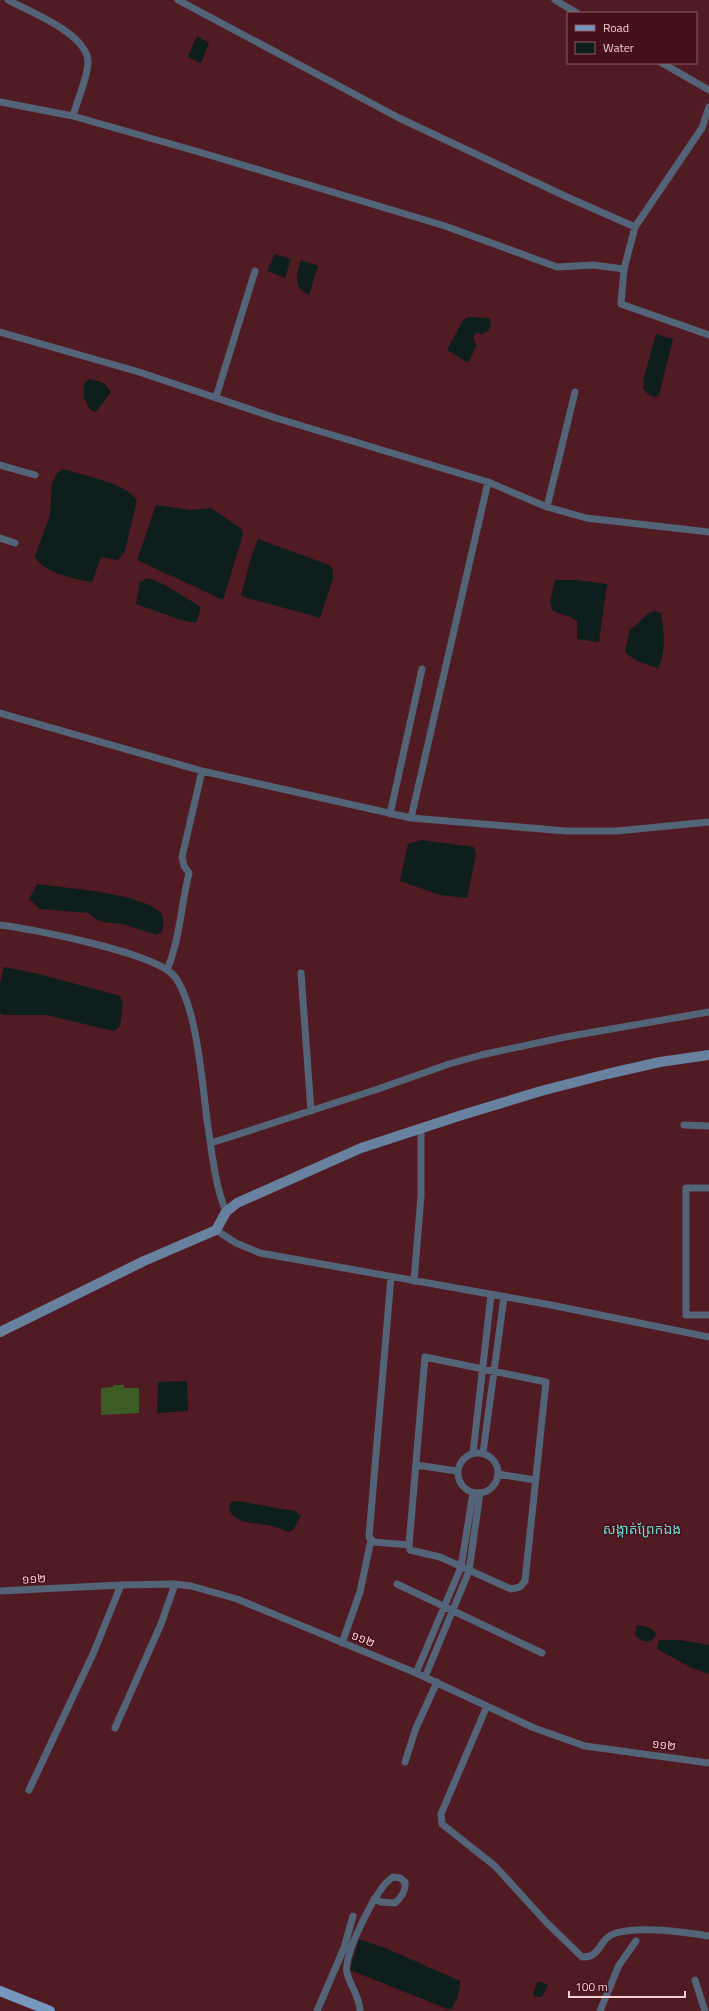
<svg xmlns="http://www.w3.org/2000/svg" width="709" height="2011" font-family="'Titillium Web','Noto Sans Khmer',sans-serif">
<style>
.green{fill:#3d5b24}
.water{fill:#0d1e1d}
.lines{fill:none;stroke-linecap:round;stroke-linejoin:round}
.street{stroke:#546478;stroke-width:7}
.secondary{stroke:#67819f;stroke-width:10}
.primary{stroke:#7697be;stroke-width:10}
.labels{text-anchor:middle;stroke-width:3;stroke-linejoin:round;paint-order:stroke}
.street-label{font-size:12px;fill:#f5d1d4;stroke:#46101b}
.quarter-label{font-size:14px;fill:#6bd7d4;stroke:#46101b}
</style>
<rect width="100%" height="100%" fill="#511b24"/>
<!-- green -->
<path class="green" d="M114 1385H124V1388H139V1413L101 1415V1388L113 1387Z"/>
<!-- water -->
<path class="water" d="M197 36 209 43 201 63 188 57Z
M275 254 291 259 285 278 267 271Z
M301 260 318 266 309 295C292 288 297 274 301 260Z
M468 317 490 318 491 324 488 331 482 334 476 333 474 335V341L477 345 468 363 447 350 463 320Z
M656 334 673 339 659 395 655 397 648 394 643 389 644 377Z
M89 379C99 381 106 382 111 392L96 412 90 410 84 398V384Z
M63 469C85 476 123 482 137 500L125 551 118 560 101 557 92 582C77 580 40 572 35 556L50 515 52 483 57 473Z
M156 505 191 510 211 508 242 529 243 535 223 600 137 560Z
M258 539 329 565 333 570V579L320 618 241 596 251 557Z
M148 578 165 585 201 607 196 623 181 620 136 604 140 582Z
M555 580H576L607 584 599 642 577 639V621C571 615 560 615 552 610L550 601Z
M655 611 661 613C664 631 666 649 659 667L657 668 635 660 625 652 630 629C637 628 641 615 655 611Z
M421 840 474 847 476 855 467 898 440 895 400 881 408 844Z
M37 884C65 888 140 893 160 912 165 917 163 925 162 932L156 935C146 932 136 928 126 925 110 921 101 926 89 913L40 909 29 899Z
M4 967 39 974 120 996 123 1004 120 1026 114 1031 46 1015H2L0 1013V983Z
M187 1381 188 1411 157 1413 158 1382Z
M237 1501 295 1511 301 1516 293 1530 288 1532C281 1529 274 1526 267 1525 252 1522 238 1525 229 1510L231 1502Z
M637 1625C644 1626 652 1627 656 1634 651 1645 641 1643 635 1634Z
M659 1640H680L709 1645V1674L690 1667 657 1649Z
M359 1939 385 1948 460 1981C460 1991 457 2002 450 2010L350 1970Z
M538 1981 548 1985 542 1997 534 1996 533 1993Z"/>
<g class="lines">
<!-- street -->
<path class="street" d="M8 0C30 12 89 34 88 63 87 79 77 101 73 116
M178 0 399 118 567 197 635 227
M555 0 577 13
M662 63 709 90
M0 102 73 116 206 154 445 226 557 267 593 265 624 269
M709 107 702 128 635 227 624 269 621 304 709 335
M0 332 139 372 276 418 488 482 547 507 586 518 709 532
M216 397 255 271
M0 465 35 475
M547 507 575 392
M0 538 15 543
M0 713 202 771 411 818 566 831H617L709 822
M390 814 422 669
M411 818 488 482
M0 925C32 929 158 953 175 977 197 1007 202 1082 207 1120 212 1151 214 1182 226 1212
M167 970C180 939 181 905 189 873L184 866 182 857 202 771
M301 973 311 1111
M684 1125 709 1126
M211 1143 378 1089 449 1064 481 1055 565 1037 709 1012
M709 1188H686V1315H709
M216 1230 236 1243 260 1253 551 1305 709 1337
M391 1277 369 1537 374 1542 409 1545
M414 1281 421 1196V1129
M425 1357 546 1382 525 1581 520 1587 511 1589 440 1557 414 1551 410 1550 409 1545Z
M458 1473a20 20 0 1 1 40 0a20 20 0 1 1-40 0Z
M473 1453 491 1295
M483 1453 504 1297
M416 1465 457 1471
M498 1474 535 1480
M397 1584 542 1653
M0 1591 121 1585 175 1584 191 1586 237 1599 416 1673 534 1728 585 1746 709 1763
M342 1643 360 1592 371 1540
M416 1673 461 1567 473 1493
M425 1677 469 1571 480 1493
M487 1706 441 1814 442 1824 495 1866 546 1922 582 1957C602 1958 598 1938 616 1933 642 1926 682 1932 709 1936
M115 1728 161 1624 175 1584
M405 1762 416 1728 437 1682
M29 1790 93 1654 121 1585
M695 1980 705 2011
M317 2011 344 1948 353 1916
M360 2011C360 1997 350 1986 347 1973 343 1955 371 1903 382 1888 385 1883 389 1880 393 1877L400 1878 405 1882C406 1890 401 1898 395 1903L381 1902 374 1899
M600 2011 619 1965 636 1941"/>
<!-- secondary -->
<path class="secondary" d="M0 1332 144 1261 216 1230 226 1212 237 1203 361 1148 462 1115 541 1091 607 1074 660 1062 709 1055"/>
<!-- primary -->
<path class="primary" d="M0 1991 50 2011"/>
</g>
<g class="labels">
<!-- street labels -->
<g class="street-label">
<text transform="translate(34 1579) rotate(-3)" y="4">១១២</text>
<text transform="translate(363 1639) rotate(22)" y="4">១១២</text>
<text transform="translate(664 1745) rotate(7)" y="4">១១២</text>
</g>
<!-- quarter labels -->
<g class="quarter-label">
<text x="642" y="1534">សង្កាត់ព្រែកឯង</text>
</g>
</g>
<!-- legend -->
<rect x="567" y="12" width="130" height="52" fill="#46101b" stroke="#8c5d65"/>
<rect x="575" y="25" width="20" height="6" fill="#7697be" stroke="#8c5d65"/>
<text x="603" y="32" font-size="12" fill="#f5d1d4">Road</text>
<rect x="575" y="42" width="20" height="12" fill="#0d1e1d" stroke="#8c5d65"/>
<text x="603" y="52" font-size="12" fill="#f5d1d4">Water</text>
<!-- scale -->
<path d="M569 1991v6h116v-6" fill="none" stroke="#f5d1d4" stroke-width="2"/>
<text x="575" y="1991" font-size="12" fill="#f5d1d4" stroke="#46101b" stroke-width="3" paint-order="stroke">100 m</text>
</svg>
